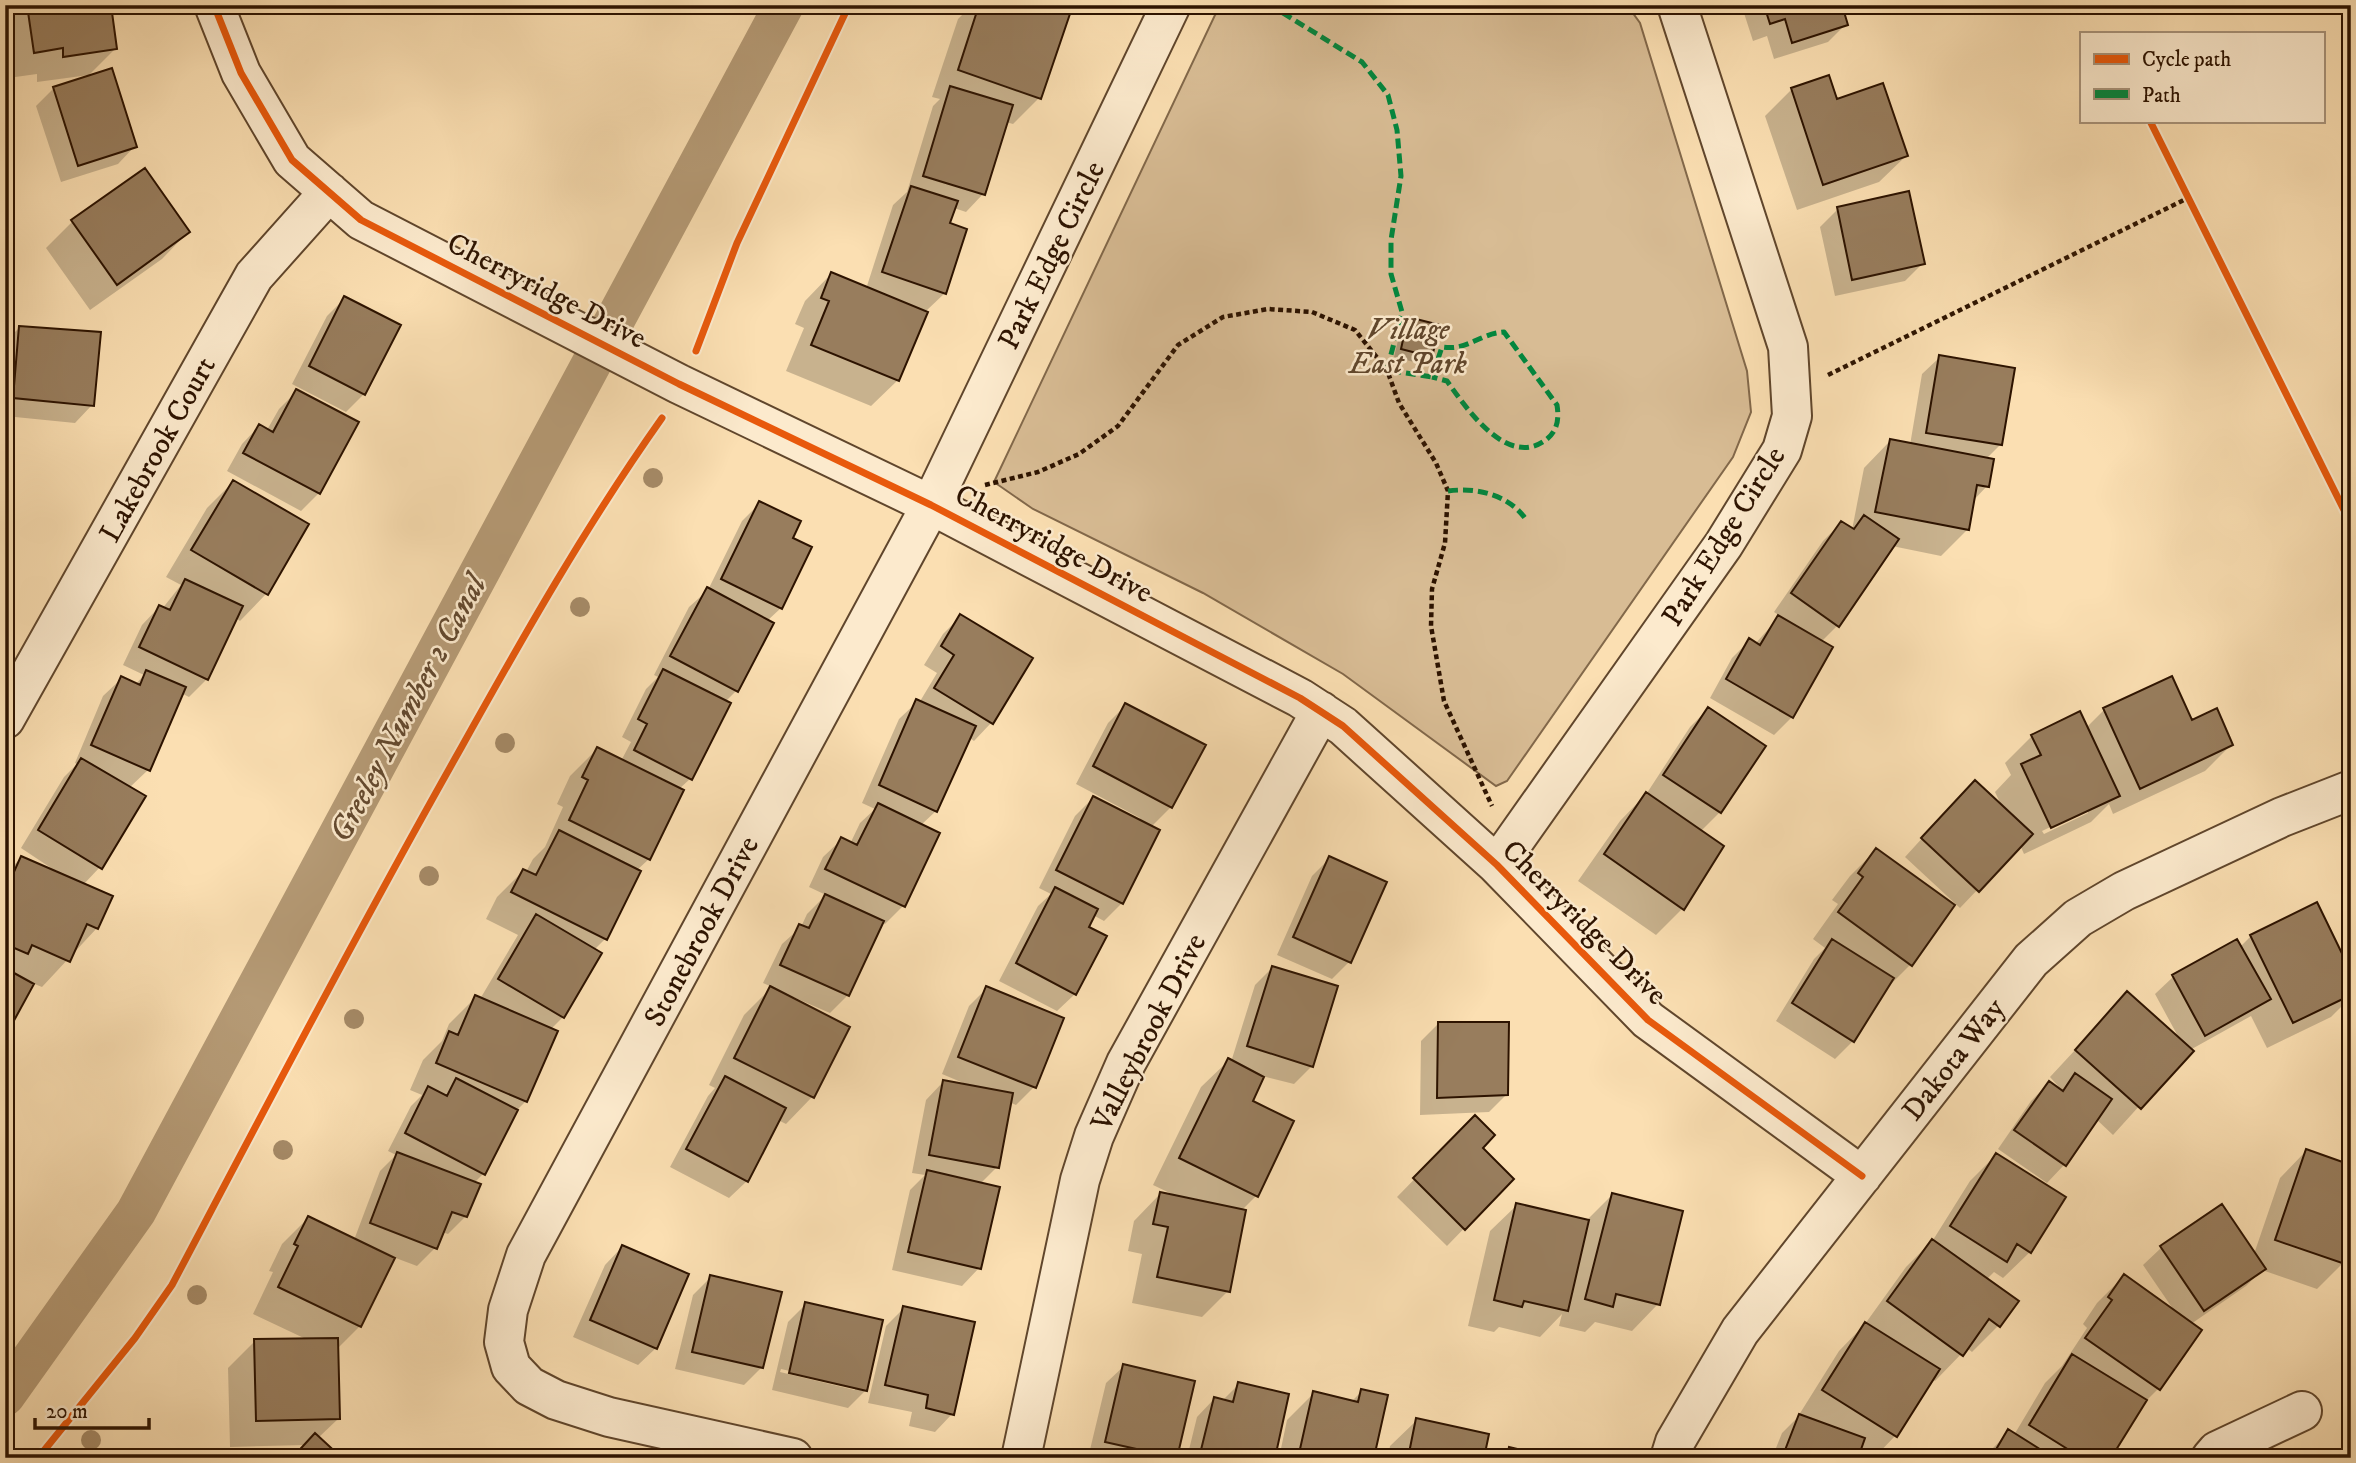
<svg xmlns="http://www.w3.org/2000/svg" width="2356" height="1463" font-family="'IM FELL DW Pica',serif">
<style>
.green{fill:#d8bc94;stroke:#82684a;stroke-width:2}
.shadow{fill:#0003;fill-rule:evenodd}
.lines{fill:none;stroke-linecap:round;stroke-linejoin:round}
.canal{stroke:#b59a75;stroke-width:40}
.building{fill:#987d5d;stroke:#2d1300;stroke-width:2}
.minor-casing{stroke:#60462c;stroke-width:42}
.path{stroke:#2d1300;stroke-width:4.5;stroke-dasharray:5 3.5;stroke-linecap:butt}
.minor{stroke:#fceacd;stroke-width:38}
.quiet{stroke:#00873e;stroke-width:5;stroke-dasharray:10 5;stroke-linecap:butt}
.cycleway-casing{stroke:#fceacd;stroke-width:11}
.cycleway{stroke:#e8590c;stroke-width:7}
.tree{fill:#a68b68}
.labels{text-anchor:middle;stroke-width:5;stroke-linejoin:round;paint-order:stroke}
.street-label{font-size:30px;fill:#2d1300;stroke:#fceacd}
.park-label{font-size:30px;font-style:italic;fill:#60462c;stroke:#fceacd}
.water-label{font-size:32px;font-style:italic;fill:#63492f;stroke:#fceacd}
</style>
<rect width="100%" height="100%" fill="#fbdfb2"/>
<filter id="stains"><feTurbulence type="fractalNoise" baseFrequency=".00286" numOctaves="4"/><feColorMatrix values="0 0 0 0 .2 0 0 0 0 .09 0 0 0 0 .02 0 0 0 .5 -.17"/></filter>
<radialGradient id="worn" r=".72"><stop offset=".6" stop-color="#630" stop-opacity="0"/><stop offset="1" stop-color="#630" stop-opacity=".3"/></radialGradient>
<!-- green -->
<path class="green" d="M1224 5H1627L1640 23 1747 371 1751 412 1733 457 1507 781 1496 786 1343 674 1203 593 1033 509 994 482 1215 15Z"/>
<!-- shadow -->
<path class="shadow" d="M5 5H110L116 48 89 75 37 82V74L8 78Z
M972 5H1071L1039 98 1013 124 1006 122 983 194 966 212 954 208 948 224 945 293 926 311 898 380 871 406 786 371 804 328 795 324 805 301 831 274 866 289 893 205 907 192 933 106 940 99 932 97 958 19Z
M1748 5H1840L1846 24 1828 42 1774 59 1767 36 1753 41 1743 10Z
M54 88 135 146 118 164 61 182 36 106Z
M1792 89 1906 156 1879 182 1797 210 1765 116Z
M1838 209 1923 263 1905 281 1835 296 1820 227Z
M73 221 188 232 162 259 90 310 46 248Z
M345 298 364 394 346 412 292 384 327 316Z
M1409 319 1431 356 1422 364 1394 357 1401 328Z
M20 327 92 405 75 423 5 416V342Z
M1940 357 2001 444 1986 459 1987 486 1973 501 1968 529 1941 556 1892 546 1837 626 1821 642 1792 717 1774 735 1710 698 1732 658 1749 641 1755 644 1780 616 1774 612 1823 541 1841 523 1852 530 1864 468 1890 441 1910 445 1922 374Z
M297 391 319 493 301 511 227 471 242 444 259 426 267 430 279 409Z
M233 482 266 594 240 621 236 618 207 679 189 697 181 693 148 770 129 788 100 867 83 885 97 928 42 987 32 983 5 1033V874L21 858 66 878 21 848 64 777 77 764 75 763 103 696 121 679 135 685 144 675 123 665 142 625 159 607 162 609 181 585 166 577 207 508Z
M760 503 791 539 781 608 767 621 736 691 725 702 690 779 679 789 649 859 636 871 605 939 594 950 563 1017 550 1030 526 1101 515 1112 483 1174 474 1183 466 1216 448 1234 442 1232 435 1248 417 1266 393 1257 360 1326 337 1349 338 1419 318 1438 305 1445 230 1447 228 1368 255 1341 308 1340 253 1314 273 1272 269 1271 282 1244 308 1218 354 1240 380 1171 396 1155 388 1151 411 1106 422 1095 410 1090 423 1060 442 1041 449 1024 476 997 480 999 518 935 486 919 497 897 523 871 526 872 533 859 545 847 563 807 557 804 570 776 597 749 621 761 631 742 622 737 646 689 658 677 654 675 689 607 708 590 742 521Z
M961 616 1030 659 991 723 974 741 968 737 936 811 920 826 937 834 903 906 885 924 881 922 848 995 830 1013 793 997 792 999 847 1027 812 1097 786 1124 778 1120 747 1181 729 1198 670 1167 708 1096 715 1088 709 1085 744 1015 772 987 763 983 782 944 801 927 807 914 826 895 809 887 823 857 841 840 850 844 860 823 875 809 862 803 899 719 917 702 919 703 937 673 924 665 943 634Z
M1126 705 1171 807 1151 827 1122 903 1104 921 1093 915 1086 927 1075 994 1057 1011 999 981 1038 906 1051 894 1039 888 1075 816 1093 798 1138 821 1140 818 1076 784 1108 723Z
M1708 709 1763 746 1720 812 1700 832 1683 908 1656 935 1578 881 1620 821 1647 793 1690 727Z
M2104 710 2191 722 2231 745 2205 771 2113 814 2109 804 2091 822 2024 854 2020 845 1960 908 1905 857 1957 800 2003 809 1995 792 2011 775 2005 763 2032 736 2079 714 2086 728ZM2088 809V813L2044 834 2042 831Z
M1876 850 1910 965 1884 991 1853 1041 1835 1059 1776 1021 1814 959 1825 948 1813 939 1838 904 1832 900 1850 876Z
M1330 858 1349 962 1332 979 1277 955 1312 876Z
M2251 936 2351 976V997L2331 1017 2267 1048 2251 1016 2190 1050 2113 1135 2096 1119 2064 1165 2047 1183 1998 1149 2031 1101 2049 1083 2066 1095 2050 1077 2128 993 2180 1040 2155 994 2173 977 2236 941 2240 947Z
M1272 968 1312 1066 1294 1084 1254 1074 1251 1102 1256 1196 1242 1210 1228 1291 1202 1317 1132 1303 1142 1254 1128 1251 1134 1221 1160 1194 1176 1196 1153 1185 1201 1087 1228 1061 1231 1062 1255 985Z
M987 988 1034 1087 1016 1105 1009 1102 997 1167 980 1184 979 1268 962 1286 892 1270 910 1190 925 1175 912 1173 926 1100 943 1082 968 1085 942 1074 969 1006Z
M1439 1023 1507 1094 1489 1112 1420 1115 1421 1041Z
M1475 1117 1480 1148 1512 1179 1447 1246 1397 1197Z
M2306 1151 2347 1166 2351 1162V1242L2343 1263 2317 1289 2262 1270 2246 1286 2191 1324 2158 1389 2140 1407 2109 1458H1983L2009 1432 2014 1435 2045 1383 2062 1366 2087 1328 2083 1324 2097 1303 2124 1276 2175 1312 2143 1265 2161 1248 2222 1206 2254 1254 2280 1178Z
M1996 1155 2030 1252 2003 1278 1994 1272 1986 1280 1998 1326 1972 1352 1967 1348 1935 1381 1932 1379 1895 1436 1874 1458 1857 1455 1856 1458H1772L1782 1433 1797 1418 1839 1351 1865 1324 1906 1267 1933 1240 1970 1181Z
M1612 1195 1658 1304 1632 1331 1595 1322 1585 1332 1559 1326 1562 1314 1540 1337 1499 1327 1494 1332 1468 1326 1490 1231 1517 1205 1586 1221Z
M622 1247 656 1348 638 1365 573 1337 605 1265Z
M711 1277 762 1367 744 1385 675 1369 693 1295Z
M806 1304 866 1390 848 1408 772 1390 788 1322ZM781 1369 855 1386V1390L780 1372Z
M904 1308 952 1414 935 1432 909 1426 912 1412 868 1403 886 1326Z
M1124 1366 1193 1382 1175 1458H1088L1106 1383Z
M1239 1384 1273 1458H1187L1197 1417 1214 1399 1222 1401Z
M1362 1391 1373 1454 1388 1458 1390 1446 1417 1420 1482 1458H1279L1287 1420 1314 1393 1351 1402Z
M1510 1449 1549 1458H1501Z"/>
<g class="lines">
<!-- canal -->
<path class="canal" d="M5 1396 136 1212 784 5"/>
</g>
<!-- building -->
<path class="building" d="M27 5H111L117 49 63 57V48L34 53Z
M979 5H1073L1041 99 958 70Z
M1764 5H1842L1848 25 1792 43 1785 19 1770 24Z
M112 68 137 147 78 166 53 87Z
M1829 75 1837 99 1883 83 1908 156 1823 185 1791 88Z
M950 86 1013 105 985 195 923 176Z
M145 168 190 232 117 285 71 220Z
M911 186 958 201 950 223 967 229 946 294 882 272Z
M1909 191 1925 264 1852 280 1837 207Z
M831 272 928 312 899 381 811 345 829 301 821 298Z
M344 296 401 325 365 395 309 366Z
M1408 317 1440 325 1432 357 1401 349Z
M19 326 101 332 94 406 13 398Z
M1939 355 2015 368 2002 445 1926 433Z
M296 389 359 422 320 494 243 453 259 424 273 432Z
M1890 439 1994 459 1989 487 1977 485 1969 530 1875 512Z
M233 480 309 524 268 595 191 550Z
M759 501 801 521 793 538 812 547 782 609 721 579Z
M1864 515 1899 539 1839 627 1791 593 1841 521 1854 529Z
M185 579 243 606 208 680 139 647 159 605 170 610Z
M707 587 774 623 738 692 670 656Z
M960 614 1033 658 993 724 934 688 954 655 941 646Z
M1778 615 1833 647 1793 718 1726 679 1749 638 1760 645Z
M663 669 731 703 692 780 634 750 647 724 638 719Z
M146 670 186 687 150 771 91 745 121 676 140 685Z
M2172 676 2192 720 2217 708 2233 745 2140 789 2103 708Z
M916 699 976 726 937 812 879 785Z
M1125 703 1206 745 1172 808 1093 766Z
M1708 707 1766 746 1721 813 1663 775Z
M2080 711 2120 796 2051 828 2021 764 2041 755 2031 735Z
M597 747 684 790 650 860 569 820 588 780 582 777Z
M81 758 146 796 102 869 38 830Z
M1975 780 2033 834 1979 892 1921 838Z
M1646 792 1724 846 1684 910 1604 854Z
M1093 796 1160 830 1123 904 1056 870Z
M878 803 940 833 905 907 825 869 841 837 857 845Z
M559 830 641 871 607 940 511 892 523 869 536 875Z
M1876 848 1955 905 1912 966 1838 912 1863 877 1858 873Z
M21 856 113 896 98 929 87 924 70 962 32 945 28 954 5 944V892Z
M1329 856 1387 882 1351 963 1293 937Z
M1055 887 1098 909 1089 927 1107 936 1076 995 1016 963Z
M825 894 884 921 849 996 780 965 799 924 809 928Z
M2317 902 2351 972V995L2293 1023 2250 935Z
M536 914 602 953 564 1018 498 979Z
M1832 939 1894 978 1854 1042 1792 1003Z
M2237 939 2271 999 2205 1036 2172 975Z
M1272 966 1338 986 1313 1067 1247 1046Z
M5 968 34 984 5 1037Z
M770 986 850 1027 814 1098 734 1058Z
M986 986 1064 1018 1036 1088 958 1057Z
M2127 991 2194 1051 2141 1109 2075 1050Z
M475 995 558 1031 527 1102 436 1063 449 1031 458 1035Z
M1438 1022H1509L1508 1095 1437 1098Z
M1228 1058 1264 1077 1253 1101 1294 1121 1258 1197 1179 1158Z
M2075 1073 2112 1099 2066 1166 2014 1130 2049 1081 2063 1091Z
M725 1076 786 1108 748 1182 686 1149Z
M456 1078 518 1110 485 1175 405 1133 428 1086 447 1096Z
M943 1080 1013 1093 999 1168 929 1155Z
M1475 1115 1495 1135 1483 1148 1514 1179 1465 1230 1413 1178Z
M2306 1149 2351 1165V1247L2345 1264 2275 1240Z
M397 1152 481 1184 467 1217 452 1212 437 1249 370 1223Z
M1996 1153 2066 1197 2031 1253 2017 1244 2007 1262 1950 1226Z
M927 1170 1000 1187 981 1269 908 1252Z
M1160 1192 1246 1210 1230 1292 1157 1277 1168 1227 1153 1224Z
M1612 1193 1683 1211 1660 1305 1616 1294 1613 1307 1585 1299Z
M1516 1203 1589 1220 1568 1311 1524 1301 1522 1307 1494 1300Z
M2222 1204 2266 1269 2204 1311 2160 1246Z
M308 1216 395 1258 361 1327 278 1287 298 1246 294 1244Z
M1932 1239 2019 1301 2000 1327 1989 1319 1963 1356 1887 1301Z
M622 1245 689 1274 657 1349 590 1320Z
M2124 1274 2202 1330 2160 1390 2085 1338 2112 1300 2108 1297Z
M710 1275 782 1292 763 1368 692 1352Z
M805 1302 883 1320 867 1391 789 1373Z
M903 1306 975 1322 954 1415 926 1408 928 1395 885 1385Z
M1865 1322 1940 1369 1897 1437 1822 1390Z
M338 1338 340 1419 256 1421 254 1339Z
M2072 1354 2147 1400 2111 1458H2082L2029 1425Z
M1123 1364 1195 1381 1177 1458 1105 1442Z
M1238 1382 1289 1394 1275 1458H1199L1214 1397 1233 1402Z
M1361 1389 1388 1395 1375 1453 1392 1458H1298L1313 1391 1358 1402Z
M1799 1414 1865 1438 1858 1458H1782Z
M1416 1418 1489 1434 1484 1458H1408Z
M2008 1429 2054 1458H1991Z
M315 1433 342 1458H292Z
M1509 1447 1556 1458H1507Z"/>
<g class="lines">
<!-- minor casing -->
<g class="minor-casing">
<path id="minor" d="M214 5 241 73 292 160 361 220 679 384 931 505 1300 698 1343 726 1497 865 1648 1020 1862 1176
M5 719 254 276 329 192
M1497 865 1724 544 1782 450 1792 416 1788 347 1677 5
M793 1458 609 1417 556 1400 529 1386 511 1367 504 1342 508 1310 526 1255 931 505 1171 5
M1021 1458 1080 1180 1094 1136 1126 1063 1321 711
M1670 1458 1675 1442 1740 1331 2031 960 2078 918 2124 891 2282 817 2351 790
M2211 1458 2217 1451 2302 1411"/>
</g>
<!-- path -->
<path class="path" d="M1828 375 2188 198
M985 485 1038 472 1079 454 1118 426 1178 345 1223 317 1268 309 1312 312 1355 330 1387 370 1399 403 1436 463 1448 491 1445 543 1432 589 1431 626 1444 701 1492 806"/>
<!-- minor -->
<use href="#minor" class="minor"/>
<!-- quiet -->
<path class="quiet" d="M1270 5 1362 62 1388 95 1397 130 1401 176 1391 240V274L1402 312 1387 370 1432 377 1442 347C1468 351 1478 334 1504 332L1557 405C1559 418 1558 430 1547 439 1508 470 1466 408 1447 381L1432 377
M1448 491C1478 487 1510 495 1527 521"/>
<!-- cycleway casing -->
<g class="cycleway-casing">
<path id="cycleway" d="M214 5 241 73 292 160 361 220 679 384 931 505 1300 698 1343 726 1497 865 1648 1020 1862 1176
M2150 121 2351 524
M696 351 737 243 849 5
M38 1458 135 1338 172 1285C267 1105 361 925 461 748 524 635 587 524 662 418"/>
</g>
<!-- cycleway -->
<use href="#cycleway" class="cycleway"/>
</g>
<!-- trees -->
<g class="tree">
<circle cx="653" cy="478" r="10"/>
<circle cx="580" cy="607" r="10"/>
<circle cx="505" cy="743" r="10"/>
<circle cx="429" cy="876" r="10"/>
<circle cx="354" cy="1019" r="10"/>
<circle cx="283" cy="1150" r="10"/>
<circle cx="197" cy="1295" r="10"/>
<circle cx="91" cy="1440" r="10"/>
</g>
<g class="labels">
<!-- street labels -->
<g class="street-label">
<text transform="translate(1051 255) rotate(-64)" y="10">Park Edge Circle</text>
<text transform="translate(547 290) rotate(27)" y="10">Cherryridge Drive</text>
<text transform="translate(157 449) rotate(-61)" y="10">Lakebrook Court</text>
<text transform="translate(1723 536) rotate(-58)" y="10">Park Edge Circle</text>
<text transform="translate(1054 543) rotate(28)" y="10">Cherryridge Drive</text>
<text transform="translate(1585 922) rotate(45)" y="10">Cherryridge Drive</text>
<text transform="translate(701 931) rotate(-62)" y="10">Stonebrook Drive</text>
<text transform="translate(1148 1032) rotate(-63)" y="10">Valleybrook Drive</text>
<text transform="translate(1953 1059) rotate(-52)" y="10">Dakota Way</text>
</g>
<!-- park labels -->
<g class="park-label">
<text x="1408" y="339">Village<tspan x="1408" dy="34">East Park</tspan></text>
</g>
<!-- water labels -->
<g class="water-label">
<text transform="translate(407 708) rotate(-62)" y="11">Greeley Number 2 Canal</text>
</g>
</g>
<!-- margin -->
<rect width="2356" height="1463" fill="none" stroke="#fbdfb2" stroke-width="28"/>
<rect x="7" y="7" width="2342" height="1449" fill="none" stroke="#2d1300" stroke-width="3.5"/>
<rect x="14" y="14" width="2328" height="1435" fill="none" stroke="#2d1300" stroke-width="2"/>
<!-- legend -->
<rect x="2080" y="32" width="245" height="91" fill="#fceacd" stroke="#a9947b" stroke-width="2"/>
<rect x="2094" y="54" width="35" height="10" fill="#e8590c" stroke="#a9947b" stroke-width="2"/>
<text x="2142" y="66" font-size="21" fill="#2d1300">Cycle path</text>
<rect x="2094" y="89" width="35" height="10" fill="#00873e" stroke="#a9947b" stroke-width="2"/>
<text x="2142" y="102" font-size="21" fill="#2d1300">Path</text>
<!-- scale -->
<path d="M35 1418v10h114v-10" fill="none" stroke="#2d1300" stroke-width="3.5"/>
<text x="46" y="1418" font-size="21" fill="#2d1300" stroke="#fceacd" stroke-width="5" paint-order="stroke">20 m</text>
<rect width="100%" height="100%" filter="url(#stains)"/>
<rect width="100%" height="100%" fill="url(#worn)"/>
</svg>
